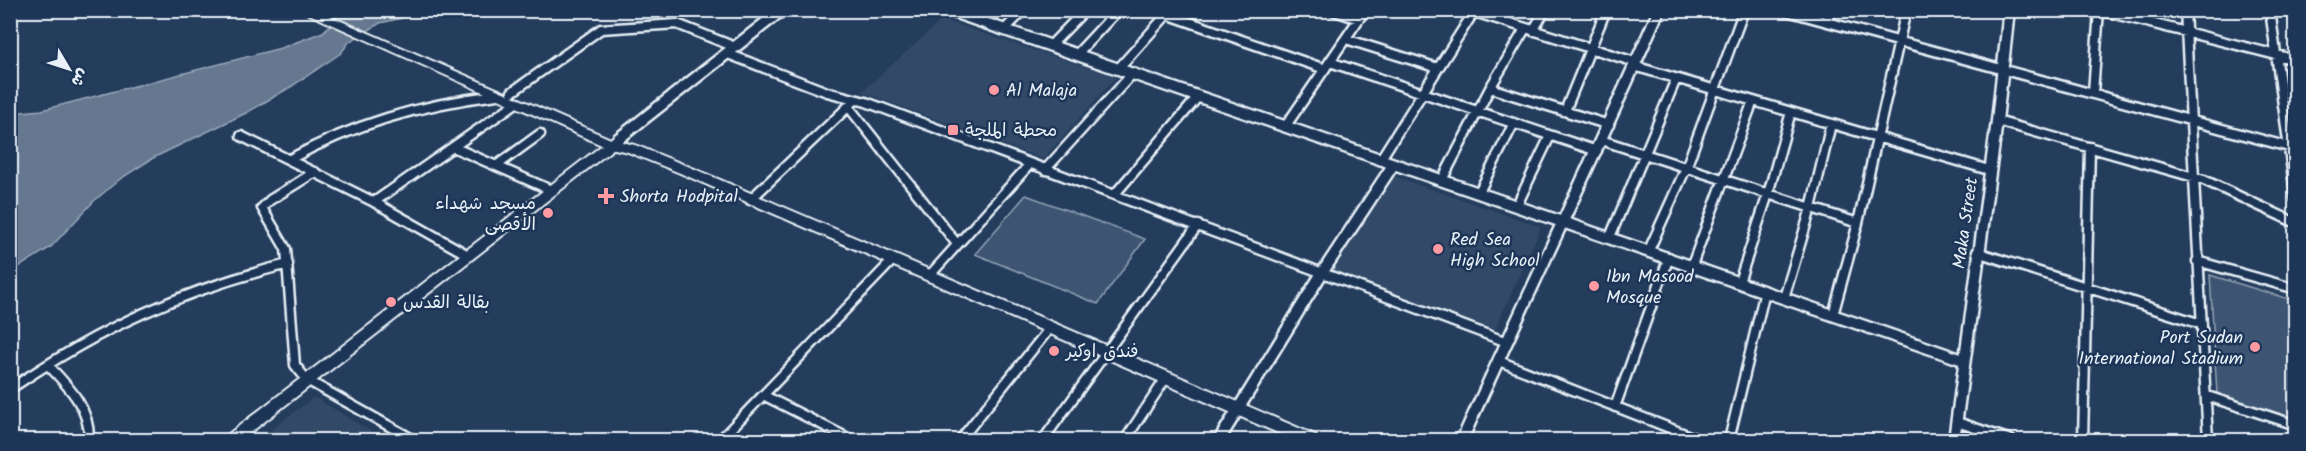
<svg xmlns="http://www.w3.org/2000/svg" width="2306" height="451" font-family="Kalam,'Playpen Sans Arabic',sans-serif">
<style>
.built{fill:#334a68}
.green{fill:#3e5472;stroke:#93a2b5;stroke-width:1.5}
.water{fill:#657890;stroke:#99a8ba;stroke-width:1.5}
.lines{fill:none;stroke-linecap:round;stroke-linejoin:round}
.minor-casing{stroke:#e8f1f8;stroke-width:13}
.tertiary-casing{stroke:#e8f1f8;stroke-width:15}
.secondary-casing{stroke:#e8f1f8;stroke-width:15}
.primary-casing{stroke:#e8f1f8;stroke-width:4}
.trunk-casing{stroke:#e8f1f8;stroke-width:4}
.minor{stroke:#1d3557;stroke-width:8}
.tertiary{stroke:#1d3557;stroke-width:10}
.secondary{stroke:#1d3557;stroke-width:10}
.primary{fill:#1d3557;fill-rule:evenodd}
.trunk{fill:#1d3557;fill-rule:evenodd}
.poi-dot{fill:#ff9aa2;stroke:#1d3557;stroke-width:2}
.labels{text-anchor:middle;stroke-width:5;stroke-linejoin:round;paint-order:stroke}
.poi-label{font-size:18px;fill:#e8f1f8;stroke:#1d3557;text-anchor:start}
.street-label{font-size:18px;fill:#e8f1f8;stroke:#1d3557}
</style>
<rect width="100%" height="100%" fill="#253d5d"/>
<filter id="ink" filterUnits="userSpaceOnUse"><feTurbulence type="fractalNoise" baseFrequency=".0167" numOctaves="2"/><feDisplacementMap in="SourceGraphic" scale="12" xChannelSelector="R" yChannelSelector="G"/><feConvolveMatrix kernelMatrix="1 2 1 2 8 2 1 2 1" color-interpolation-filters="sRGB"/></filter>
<g filter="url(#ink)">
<!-- built -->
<path class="built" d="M942 20 1116 77 1043 159 862 92Z
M1390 175 1541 227 1495 330 1331 272Z
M314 397 385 440H258Z"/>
<!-- green -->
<path class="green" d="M1026 195 1145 239 1098 304 975 254Z
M2210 275 2295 301V419L2217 394Z"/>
<!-- water -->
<path class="water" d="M344 11H434L380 23 349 42 341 53 292 86 248 112 153 158 120 179 94 201 51 247 11 272V113L42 110 281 48 323 32Z"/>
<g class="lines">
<!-- minor casing -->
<g class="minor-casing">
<path id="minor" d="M1155 10 1325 69
M1332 10 1359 19
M1468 10 1635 62
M1783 10 2296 149
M2099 10 2296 60
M2185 10 2208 440
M2270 10 2296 200
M1827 22 1830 10
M1005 29 1024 10
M1533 31 1545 10
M1346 39 1438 68
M1051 45 1085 10
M728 54 827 92 866 102 1507 342
M1077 54 1118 10
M1330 62 1597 151
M1634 66 1989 170
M1119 68 1170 11
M1490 88 1609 125
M512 92 601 29 677 24 735 47
M2093 93 2099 10
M848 106 957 244
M1565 111 1606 10
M1997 121 2204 180 2296 223
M1285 127 1365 10
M241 136 374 202 468 255
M1601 140 1858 223
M453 147 551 190
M290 159C355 123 423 104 497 95
M1380 160 1475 10
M496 166 540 134
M1045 170 1133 73
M315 172 270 200 262 208 286 249 295 365 307 380 414 440
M1442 180 1490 88 1525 29
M1479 192 1514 123
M1115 194 1198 97
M750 200 852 103
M374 202 516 103
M1517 205 1550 136
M1610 237 1676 79
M1649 250 1686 168 1744 10
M1977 252 2201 324
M2197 261 2296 289
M1692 265 1753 101
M930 275 1030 164
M1739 282 1768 194 1791 112
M1784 298 1811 208 1831 124
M1833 315 1858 223 1906 10
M1499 361 1700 440
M48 365C69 387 90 408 89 440
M10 389C102 327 180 291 288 264
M763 395 852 440
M2207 396 2296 425
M1615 407 1669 257
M1957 422 2011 440
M720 440 892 261
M960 440 1049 329
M1043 440 1198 225
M1125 440 1166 378
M1729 440 1765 291
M2083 440 2090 147"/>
</g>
<!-- tertiary casing -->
<g class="tertiary-casing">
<path id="tertiary" d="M947 10 1963 360
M618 139 782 10
M1219 440 1322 273 1393 165
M1462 440C1527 296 1596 154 1659 10"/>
</g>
<!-- secondary casing -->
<g class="secondary-casing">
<path id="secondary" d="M1954 440 1997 121 2009 10"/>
</g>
<!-- primary casing -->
<g class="primary-casing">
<path id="primary" d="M618 135 624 139 622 142 241 440H224L226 436 614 136Z"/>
</g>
<!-- trunk casing -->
<g class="trunk-casing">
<path id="trunk" d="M300 10H316L613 140 635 145 690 167 1315 435 1317 440H1294L680 173 628 152 606 147Z"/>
</g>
<!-- minor -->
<use href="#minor" class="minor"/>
<!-- tertiary -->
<use href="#tertiary" class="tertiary"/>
<!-- secondary -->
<use href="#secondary" class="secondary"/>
<!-- primary -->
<use href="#primary" class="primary"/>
<!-- trunk -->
<use href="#trunk" class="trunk"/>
</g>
</g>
<!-- markers -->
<g class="poi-dot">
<circle cx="994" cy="90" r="6"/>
<rect x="947" y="124" width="12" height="12" rx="3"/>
<path d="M603 187h6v6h6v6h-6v6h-6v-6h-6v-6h6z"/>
<circle cx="548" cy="213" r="6"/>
<circle cx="1438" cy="249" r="6"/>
<circle cx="1594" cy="286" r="6"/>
<circle cx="391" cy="302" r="6"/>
<circle cx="2255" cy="347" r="6"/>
<circle cx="1054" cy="351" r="6"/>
</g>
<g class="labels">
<!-- poi labels -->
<g class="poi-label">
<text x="1006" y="96">Al Malaja</text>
<text x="965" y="136">محطة الملجة</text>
<text x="620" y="202">Shorta Hodpital</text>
<text x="536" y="209" text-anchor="end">مسجد شهداء<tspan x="536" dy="21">الأقصى</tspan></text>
<text x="1450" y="245">Red Sea<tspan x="1450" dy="21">High School</tspan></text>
<text x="1606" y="282">Ibn Masood<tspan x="1606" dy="21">Mosque</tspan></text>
<text x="403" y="308">بقالة القدس</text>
<text x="2243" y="343" text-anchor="end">Port Sudan<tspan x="2243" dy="21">International Stadium</tspan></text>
<text x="1066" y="357">فندق اوكير</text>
</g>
<!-- street labels -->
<g class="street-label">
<text transform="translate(1965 223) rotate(-82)" y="6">Maka Street</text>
</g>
</g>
<!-- margin -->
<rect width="2306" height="451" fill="none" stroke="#1d3557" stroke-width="36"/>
<rect x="18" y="18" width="2270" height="415" fill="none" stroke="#e8f1f8" stroke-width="2" filter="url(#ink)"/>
<!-- north arrow -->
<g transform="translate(69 69) rotate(129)" stroke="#1d3557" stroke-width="4.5" paint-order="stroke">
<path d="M0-4.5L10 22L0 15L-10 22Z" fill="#e8f1f8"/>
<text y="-9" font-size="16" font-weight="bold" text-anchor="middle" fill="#e8f1f8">ش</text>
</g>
</svg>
